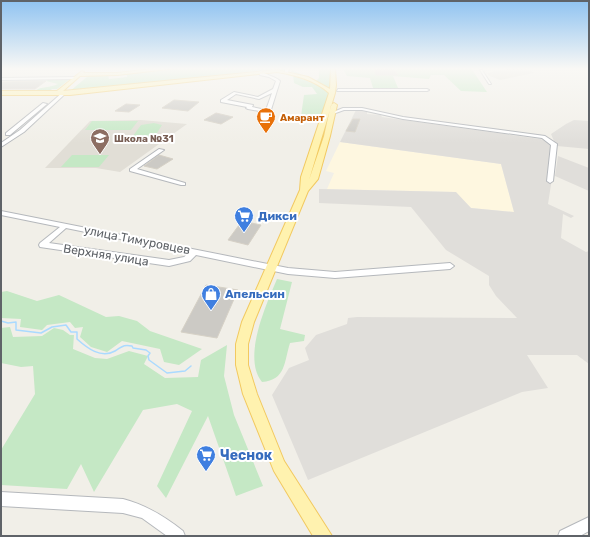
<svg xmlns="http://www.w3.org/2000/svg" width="590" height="537" font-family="Rubik,sans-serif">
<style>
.commercial{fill:#fef7e0}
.industrial{fill:#e0deda}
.education{fill:#e1ded6}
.green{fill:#c5e8c5}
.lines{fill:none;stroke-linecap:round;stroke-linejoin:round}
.stream{stroke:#aadaff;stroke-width:1.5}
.building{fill:#cccac5;stroke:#d6d1c6}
.minor-casing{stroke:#b5b8bc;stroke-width:2}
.major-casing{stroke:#f2c960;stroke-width:2}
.minor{fill:#fff;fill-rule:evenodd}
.major{fill:#fff2af;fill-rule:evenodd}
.labels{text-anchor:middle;stroke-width:4;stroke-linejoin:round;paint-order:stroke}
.far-food-label{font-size:10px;font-weight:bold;fill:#c56008;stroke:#fff;text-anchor:start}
.far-education-label{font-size:10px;font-weight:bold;fill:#785e54;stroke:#fff;text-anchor:start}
.shop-label{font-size:12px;font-weight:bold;fill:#366cbe;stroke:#fff;text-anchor:start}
.street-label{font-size:12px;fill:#5f6368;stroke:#fff}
.near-shop-label{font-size:14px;font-weight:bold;fill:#366cbe;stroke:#fff;text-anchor:start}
</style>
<rect width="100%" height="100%" fill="#f1efe8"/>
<!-- commercial -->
<path class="commercial" d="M340 142 501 164 514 212 471 208 455 192 327 189 334 173 326 171Z"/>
<!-- industrial -->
<path class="industrial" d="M356 110 367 112V114L381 115 382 117 554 141 551 134 566 124 574 120 589 121V149L557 146 548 204 574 216 571 218 563 214 561 238 586 252 589 251V364L577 355H527L548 388 522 392 308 480 272 395 289 368 309 360 305 348 316 335 347 324 348 318 357 317 517 318 496 296 489 285V276L446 250 411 207 319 203V189L456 192 471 208 514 212 501 164 340 142Z
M558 156 589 168V191L555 176Z"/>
<!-- education -->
<path class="education" d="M510 68H526L534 73 500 80 490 76 487 73Z
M141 120 187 124 120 172 96 168H45L90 121Z"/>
<!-- green -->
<path class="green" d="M181 68H285V71H267L69 92 88 76 108 75 109 79 127 77V74Z
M290 68H293L294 71 316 81 319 78V68H329L332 72V86L330 88 291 72Z
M342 68H471L487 92 461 91 444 75H431L429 79 393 76 398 88H373L370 78 347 76Z
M293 75 326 89 330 93 321 118 301 116 304 95 317 94 312 87H303L294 83Z
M49 79H70L57 89H52L50 91H35C41 86 50 88 58 84L46 81Z
M92 121H138L131 130H85Z
M154 123 162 125 152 141 140 144 130 140 141 125Z
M72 155H109L99 167H61Z
M277 279 292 282 280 329 305 335 304 341 290 343C284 362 286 380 262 382 242 358 266 305 277 279Z
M7 291 37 301 59 295 106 317 119 316 137 321 150 331 202 349 179 365 164 362 160 349 122 341 107 352 91 347 80 337 83 327 75 328 70 322 47 325 42 330 20 327 21 319 1 318V292Z
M10 327 13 337 42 336 54 328 63 330 70 335H74L73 349 95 358 107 359 129 351 148 356 144 364 165 378 198 377 201 360 227 345 224 376 234 415 263 486 236 496 208 416 166 498 157 486 192 411 177 404 143 410 94 492 81 464 67 489 1 485V450L35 394 33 366 21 367 1 363V328Z"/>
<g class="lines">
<!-- stream -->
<path class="stream" d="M1 321 8 323 16 322V330L41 333 52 327 66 325 71 332H77V339C87 348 101 359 115 351 122 347 123 344 132 346L133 348 146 350 150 353 148 356 149 360 167 373 185 371 191 366"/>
</g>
<!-- building -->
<path class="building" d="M373 68H393L398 75H376Z
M33 81H46L35 89H1V83L2 82Z
M174 100 199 102 188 111 162 108Z
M126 104 140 105 129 112 115 111Z
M216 113 233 117 221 124 204 120Z
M353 119H360L355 132 346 131Z
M159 155 173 159 157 169 144 166Z
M242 221 261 225 248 245 228 240Z
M206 285 238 290 217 338 181 332Z"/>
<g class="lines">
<!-- minor casing -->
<g class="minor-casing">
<path id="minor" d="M285 68H289L288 73 285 72Z
M480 70H482L491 84H489Z
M261 71C265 75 275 76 280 81L270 113 248 109 246 108 247 107 221 102V100L234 92 258 97 273 89 276 81 269 77 260 75 259 72ZM272 93 266 110 252 107 253 105 227 100 236 94 259 99Z
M76 77 75 79 1 80V78Z
M338 89H427L429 90 427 91H337Z
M63 92 66 93 24 132 1 147V143L20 130Z
M43 103 47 104 10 135H6V133Z
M343 108H362L403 117 545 136 557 144 553 181 550 183 547 181 551 145 542 138 403 119 362 110H344L333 114 331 113Z
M159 149 164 150 137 169 185 183V185H181L130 171V169Z
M1 211 288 268 335 272 450 263 454 266 450 269 335 278 288 274 196 255 190 261 169 266 40 247 39 245 40 243 60 227 1 215ZM66 228 189 253 184 257 169 260 49 243Z
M1 492 123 499C146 505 164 516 183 531L185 536H167L142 518 123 513 1 506Z
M589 517V531L580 536H558L560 531Z"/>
</g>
<!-- major casing -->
<g class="major-casing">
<path id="major" d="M160 68H177L117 75 80 76 63 91 277 70 308 77 330 89 331 68H335L336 85 335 93 309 180 324 136 331 105 334 103 337 105 330 136 318 179 308 191 254 322 248 344V365L257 394 284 461 332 536H313L274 471 243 394 236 365V344L242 322 300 190 301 177 329 93C315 80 295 75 277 72L70 95H1V91H57L82 71 84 72 83 73H117Z"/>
</g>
<!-- minor -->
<use href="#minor" class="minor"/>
<!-- major -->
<use href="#major" class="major"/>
</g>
<!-- sky -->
<linearGradient id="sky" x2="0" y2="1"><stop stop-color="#8fc3f1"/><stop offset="0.48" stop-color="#f9f8f5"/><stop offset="1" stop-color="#f9f8f5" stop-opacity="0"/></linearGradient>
<rect width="590" height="143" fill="url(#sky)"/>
<!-- icons -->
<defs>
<g id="cafe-pin" transform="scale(1)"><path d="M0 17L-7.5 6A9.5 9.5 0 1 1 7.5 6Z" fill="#e8710a" stroke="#fff"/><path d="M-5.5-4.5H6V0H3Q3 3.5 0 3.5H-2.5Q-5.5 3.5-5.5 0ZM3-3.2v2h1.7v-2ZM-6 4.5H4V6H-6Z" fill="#fff"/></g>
<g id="school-pin" transform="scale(1)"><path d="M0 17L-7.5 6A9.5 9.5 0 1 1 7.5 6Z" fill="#8d6e63" stroke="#fff"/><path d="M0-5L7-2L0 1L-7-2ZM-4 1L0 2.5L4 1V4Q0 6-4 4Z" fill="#fff"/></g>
<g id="supermarket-pin" transform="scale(1)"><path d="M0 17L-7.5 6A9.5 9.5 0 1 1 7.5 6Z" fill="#3f7fe0" stroke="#fff"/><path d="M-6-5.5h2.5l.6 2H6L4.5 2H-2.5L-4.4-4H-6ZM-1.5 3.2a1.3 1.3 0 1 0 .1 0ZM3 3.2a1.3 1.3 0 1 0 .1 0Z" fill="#fff"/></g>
<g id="shop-pin" transform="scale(1)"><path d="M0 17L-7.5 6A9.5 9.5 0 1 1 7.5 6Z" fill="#3f7fe0" stroke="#fff"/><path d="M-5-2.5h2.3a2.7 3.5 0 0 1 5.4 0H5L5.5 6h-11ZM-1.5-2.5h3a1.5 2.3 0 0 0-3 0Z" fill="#fff"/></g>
</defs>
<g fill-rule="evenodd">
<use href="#cafe-pin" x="266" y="117"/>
<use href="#school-pin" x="100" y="138"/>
<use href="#supermarket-pin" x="244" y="216"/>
<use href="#shop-pin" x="211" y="294"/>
<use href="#supermarket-pin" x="206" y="455"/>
</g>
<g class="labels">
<!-- far-food labels -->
<g class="far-food-label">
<text x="280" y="121">Амарант</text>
</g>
<!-- far-education labels -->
<g class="far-education-label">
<text x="114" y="142">Школа №31</text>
</g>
<!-- shop labels -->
<g class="shop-label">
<text x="258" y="220">Дикси</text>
<text x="225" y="298">Апельсин</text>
</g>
<!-- street labels -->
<g class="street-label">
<text transform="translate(137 240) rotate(11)" y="4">улица Тимуровцев</text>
<text transform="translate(106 255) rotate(9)" y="4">Верхняя улица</text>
</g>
<!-- near-shop labels -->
<g class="near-shop-label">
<text x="220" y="460">Чеснок</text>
</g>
</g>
<!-- border -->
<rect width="590" height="537" fill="none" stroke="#5f6368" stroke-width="4"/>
</svg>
